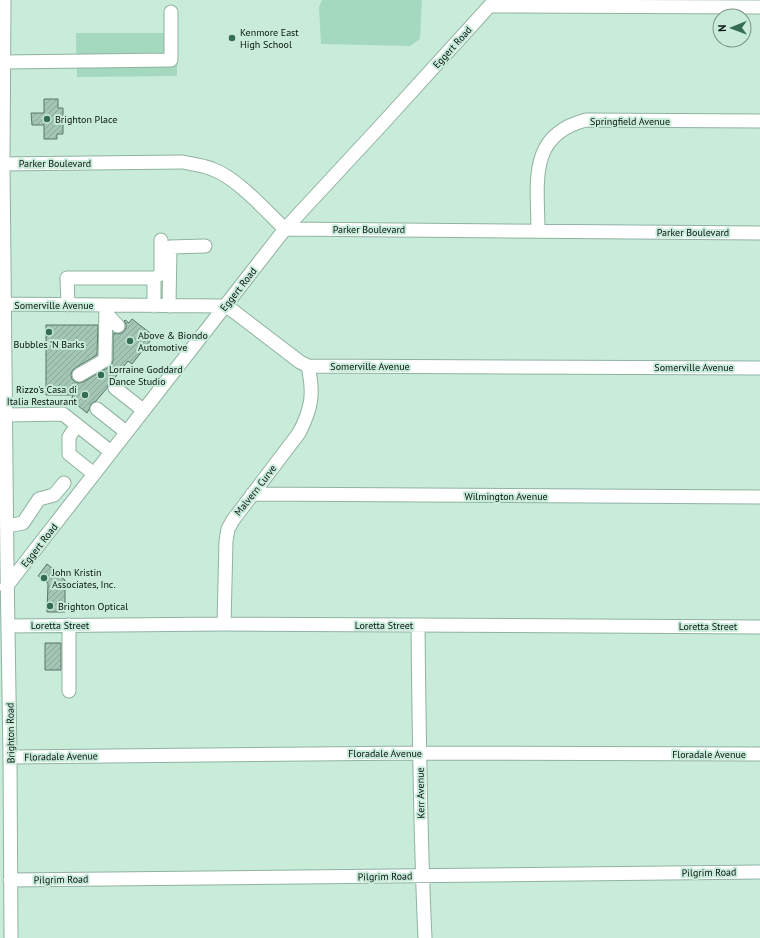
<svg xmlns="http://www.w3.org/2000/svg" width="760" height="938" font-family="'PT Sans',sans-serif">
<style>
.green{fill:#a4d8bf}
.building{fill:url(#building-hatch);stroke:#597869}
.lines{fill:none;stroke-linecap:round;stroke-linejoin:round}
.minor-casing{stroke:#90b2a1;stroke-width:15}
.minor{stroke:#fff;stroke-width:13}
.poi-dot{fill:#346c54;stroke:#c8ebda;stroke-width:1.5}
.labels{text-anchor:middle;stroke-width:4;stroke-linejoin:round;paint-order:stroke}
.poi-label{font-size:10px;fill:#08140e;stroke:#c8ebda;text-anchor:start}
.street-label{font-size:10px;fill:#08140e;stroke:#c8ebda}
</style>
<defs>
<pattern id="building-hatch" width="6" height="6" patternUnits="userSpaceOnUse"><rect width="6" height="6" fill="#a3c5b4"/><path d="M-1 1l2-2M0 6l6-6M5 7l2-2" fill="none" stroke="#8ba89a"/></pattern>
</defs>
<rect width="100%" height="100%" fill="#c8ebda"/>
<!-- green -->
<path class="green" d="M322 0H422L420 39 410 46 321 44 319 7Z
M76 33H177V76L77 77Z"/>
<!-- building -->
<path class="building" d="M44 99H58V108H63V134H57V139H44V125H32L31 113H44Z
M132 319 154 336 132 364 128 361 113 380 109 383 107 388 96 401 94 402 91 404 89 410 87 413 71 400 73 395H46V325H98L97 355 75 368 72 371 71 375 72 379 75 382 79 383 83 382 109 367 112 364 113 360V333L119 334 123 332 126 328V324L124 321 125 320 129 323Z
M47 564 57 572 56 573 65 580V612H47L48 583 38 576Z
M45 643H61V670H45Z"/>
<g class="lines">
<!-- minor casing -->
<g class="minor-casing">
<path id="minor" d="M4 0 3 164 7 567 10 757 11 938
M490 6 760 7
M4 62 171 60V12
M0 164 182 162C192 164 202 165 212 169 236 177 266 211 285 229L760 233
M538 231C538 183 527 135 586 120L760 121
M159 275 161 274V240
M0 304 224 306 232 310 300 362 308 366 760 368
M68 305 67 278H154V306
M169 306 170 247 205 246
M106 313 118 326
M79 375 105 360 106 305
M115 388 143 410
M97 409 126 432
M6 415 63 414 111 452
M77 425 69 437V454L94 474
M252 494 760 497
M7 526 23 523 39 499 54 495 64 483
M6 587 285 229 385 121 495 0
M224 624 226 541 228 529 233 520 299 433C312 408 314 393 308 366
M418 625C419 729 420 834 425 938
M8 626 224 624 760 627
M69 691V625
M10 757 419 753 760 754
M10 880 760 872"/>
</g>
<!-- minor -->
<use href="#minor" class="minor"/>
</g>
<!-- markers -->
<g class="poi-dot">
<circle cx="232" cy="38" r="4"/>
<circle cx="47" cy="119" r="4"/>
<circle cx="49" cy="332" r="4"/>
<circle cx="130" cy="341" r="4"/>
<circle cx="101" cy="375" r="4"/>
<circle cx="85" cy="395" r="4"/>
<circle cx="44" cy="578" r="4"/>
<circle cx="50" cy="606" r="4"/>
</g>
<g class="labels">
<!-- poi labels -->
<g class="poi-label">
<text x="240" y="36">Kenmore East<tspan x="240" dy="12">High School</tspan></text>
<text x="55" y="123">Brighton Place</text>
<text x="138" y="339">Above &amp; Biondo<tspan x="138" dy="12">Automotive</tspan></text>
<text x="49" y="348" text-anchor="middle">Bubbles 'N Barks</text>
<text x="109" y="373">Lorraine Goddard<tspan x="109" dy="12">Dance Studio</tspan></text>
<text x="77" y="393" text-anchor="end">Rizzo's Casa di<tspan x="77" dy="12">Italia Restaurant</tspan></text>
<text x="52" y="576">John Kristin<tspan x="52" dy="12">Associates, Inc.</tspan></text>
<text x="58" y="610">Brighton Optical</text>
</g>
<!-- street labels -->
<g class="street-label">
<text transform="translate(452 47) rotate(-48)" y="4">Eggert Road</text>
<text x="630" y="125">Springfield Avenue</text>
<text x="55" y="167">Parker Boulevard</text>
<text x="369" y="233">Parker Boulevard</text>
<text x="693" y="236">Parker Boulevard</text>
<text transform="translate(238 289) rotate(-52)" y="4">Eggert Road</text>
<text x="54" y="309">Somerville Avenue</text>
<text x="370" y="370">Somerville Avenue</text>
<text x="694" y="371">Somerville Avenue</text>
<text transform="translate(255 490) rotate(-52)" y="4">Malvern Curve</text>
<text x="506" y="500">Wilmington Avenue</text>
<text transform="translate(39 545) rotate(-52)" y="4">Eggert Road</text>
<text x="60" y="629">Loretta Street</text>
<text x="384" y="629">Loretta Street</text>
<text x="708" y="630">Loretta Street</text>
<text transform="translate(10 733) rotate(-91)" y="4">Brighton Road</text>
<text x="385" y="757">Floradale Avenue</text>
<text x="709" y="758">Floradale Avenue</text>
<text transform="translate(61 756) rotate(-1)" y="4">Floradale Avenue</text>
<text transform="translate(420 793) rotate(-91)" y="4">Kerr Avenue</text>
<text transform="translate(709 872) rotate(-1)" y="4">Pilgrim Road</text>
<text transform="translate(385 876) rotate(-1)" y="4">Pilgrim Road</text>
<text transform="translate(61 879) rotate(-1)" y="4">Pilgrim Road</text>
</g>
</g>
<!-- north arrow -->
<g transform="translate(732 28) rotate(269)"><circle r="19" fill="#c8ebda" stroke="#7b9588"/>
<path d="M0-3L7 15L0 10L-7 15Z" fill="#346c54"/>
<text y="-6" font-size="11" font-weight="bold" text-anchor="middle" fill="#08140e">N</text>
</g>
</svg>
